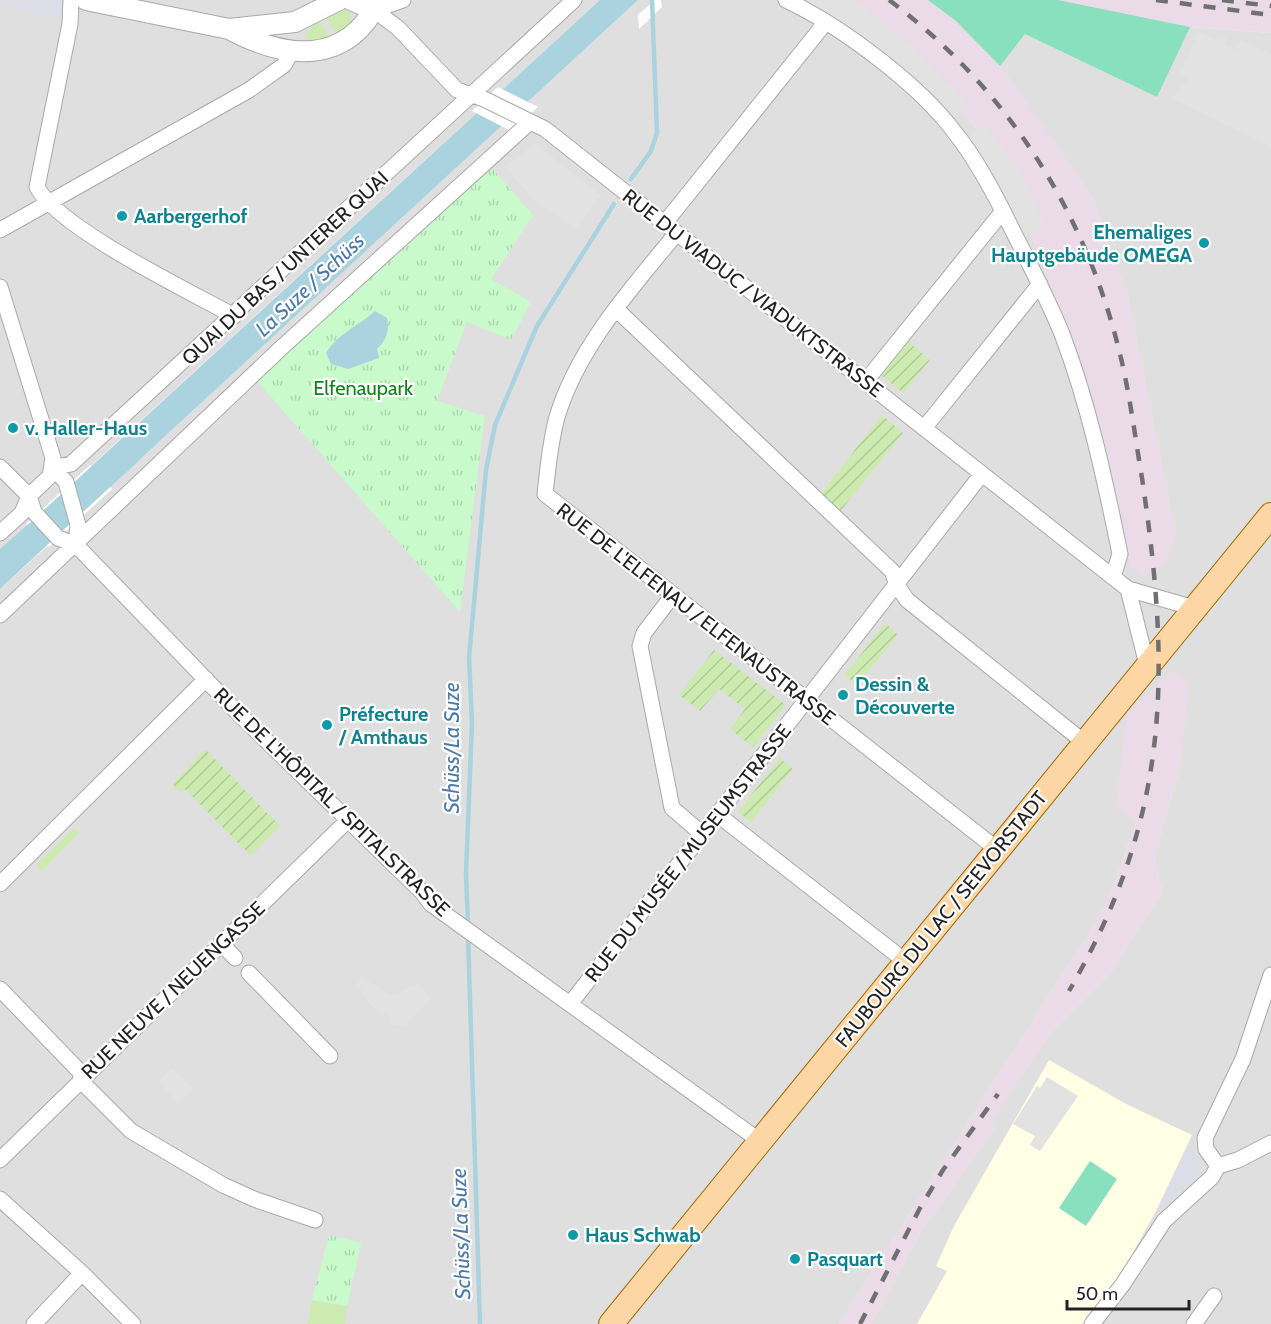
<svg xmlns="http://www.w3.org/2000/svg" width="1271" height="1324" font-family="Cabin,sans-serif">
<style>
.residential{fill:#e0dfdf}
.education{fill:#ffffe5}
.railway{fill:#ebdbe8}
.grass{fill:#cdebb0}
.park{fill:url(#park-tufts)}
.garden{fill:url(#garden-furrows)}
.pitch{fill:#88e0be}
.parking{fill:#e2e2e2}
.plaza{fill:#dddde8}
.water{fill:#aad3df}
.pier{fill:#fff}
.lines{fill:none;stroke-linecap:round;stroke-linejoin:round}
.stream{stroke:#aad3df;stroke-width:4.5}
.river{stroke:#aad3df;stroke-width:28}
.minor-casing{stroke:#a9a9a9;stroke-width:17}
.tertiary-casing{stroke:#a9a9a9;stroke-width:22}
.primary-casing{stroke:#a06b00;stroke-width:26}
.minor{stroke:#fff;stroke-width:15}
.tertiary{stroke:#fff;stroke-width:20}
.primary{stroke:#fcd6a4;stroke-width:24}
.rail{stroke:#707070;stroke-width:4.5;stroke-dasharray:12 12;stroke-linecap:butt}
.culture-dot{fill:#0f9aa8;stroke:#fff;stroke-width:2}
.labels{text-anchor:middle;stroke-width:4.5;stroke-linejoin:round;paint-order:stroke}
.culture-label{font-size:20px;font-weight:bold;fill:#0d838f;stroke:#fff;text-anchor:start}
.street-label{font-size:20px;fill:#222;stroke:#fff}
.park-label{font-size:20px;fill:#0c8416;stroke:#fff}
.water-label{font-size:21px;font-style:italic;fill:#4a7aab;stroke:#fff}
</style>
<defs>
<pattern id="park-tufts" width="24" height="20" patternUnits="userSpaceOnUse" patternTransform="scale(1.5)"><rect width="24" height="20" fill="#c8facc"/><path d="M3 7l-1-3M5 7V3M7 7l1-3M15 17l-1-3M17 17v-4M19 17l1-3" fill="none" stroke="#acd6af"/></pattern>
<pattern id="garden-furrows" width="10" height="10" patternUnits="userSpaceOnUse" patternTransform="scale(1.5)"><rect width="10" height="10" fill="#cdebb0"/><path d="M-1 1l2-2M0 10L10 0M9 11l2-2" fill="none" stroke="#b0c997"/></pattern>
</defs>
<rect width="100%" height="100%" fill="#f2efe9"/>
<!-- residential -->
<path class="residential" d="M0 0H600L0 549Z
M638 0H835L953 100 982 136 1021 208 1069 332 1176 536 1128 296 1092 197 1000 66 956 21 928 0H1058L1190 27 1271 33V1324H871L920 1233 994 1129 993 1117 1052 1031 1111 972 1162 892 1154 857 1181 763 1136 823 1114 885 1096 922 839 1324H0V589L112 489 110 487Z"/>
<!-- education -->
<path class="education" d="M1049 1060 1126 1104 1192 1135 1156 1211 1119 1277 1082 1324H917L947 1271 936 1266 954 1226Z"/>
<!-- railway -->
<path class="railway" d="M835 0H928L956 21 1000 66 1020 91 1092 197 1128 296 1176 536 1165 563 1142 576 1131 566 1086 389 1069 332 1021 208 982 136 953 100Z
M1058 0H1271V33L1190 27Z
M1174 670 1189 683 1181 763 1154 857 1162 892 1111 972 1052 1031 994 1117V1129L920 1233 871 1324H839L1096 922 1114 885 1136 824 1116 806 1127 713Z"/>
<!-- grass -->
<path class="grass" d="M344 9 350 13 351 21 337 35 326 17Z
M319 20 330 39 321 42 308 41 306 32Z
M312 1300 347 1306 345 1324H307Z"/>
<!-- park -->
<path class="park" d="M492 168 533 215 491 279 531 302 511 340 467 322 437 401 485 416 460 612 257 381Z
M329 1235 361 1243 347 1306 312 1300Z"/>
<!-- garden -->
<path class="garden" d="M908 341 930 360 903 393 881 375Z
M882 415 903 433 838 514 819 496Z
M885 623 898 635 857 685 845 675Z
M714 650 786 705 753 747 730 729 745 709 719 689 700 711 679 695Z
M205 749 280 826 251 856 185 789 180 792 172 784Z
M780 758 793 769 751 822 738 812Z
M74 828 79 833 41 872 37 864Z"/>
<!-- pitch -->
<path class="pitch" d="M928 0H1058L1190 27 1157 97 1025 34 1000 66 956 21Z
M1090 1161 1117 1179 1086 1226 1059 1208Z"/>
<!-- parking -->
<path class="parking" d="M800 0H854L911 46 968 102 952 118 833 17Z
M1198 32 1216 40 1219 35 1227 39 1225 45 1235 50 1241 40 1271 54V146L1173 99 1179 89 1190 80 1179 74Z
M984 125 1016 164 1044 225 1022 240 962 141Z
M535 144 600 195 577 230 536 202 505 167Z
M362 978 389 994H396L420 983 431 1000 405 1026 391 1025 388 1013 382 1014 370 1004 357 984Z
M172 1068 194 1089 179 1103 158 1082Z
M1047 1077 1078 1096 1040 1151 1030 1145 1035 1136 1013 1124 1037 1086 1040 1088Z"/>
<!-- plaza -->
<path class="plaza" d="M0 0H86L80 24 0 5Z
M1190 1142 1202 1173 1170 1203 1158 1208Z"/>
<!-- water -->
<path class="water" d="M600 0H638L110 487 91 467Z
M375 311 387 318C390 330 386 341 377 349L379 358 348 369 331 364 326 353C338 333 359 326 375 311Z
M27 525 47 545 0 589V549Z"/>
<!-- pier -->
<path class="pier" d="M655 0H661L662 7 639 29 638 15Z
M498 87 538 107 511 131 472 111Z
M90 465 112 489 49 547 26 524Z"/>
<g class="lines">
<!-- stream -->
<path class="stream" d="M631 179 651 151 657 133 652 0
M468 925 466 873 472 723 469 658 486 470 495 425 537 326 614 204
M468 934 480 1324"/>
<!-- river -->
<path class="river" d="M0 569 130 450"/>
<!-- minor casing -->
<g class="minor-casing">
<path id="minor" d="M71 0 70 24 37 187C58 228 189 291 234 316
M786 0C841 26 920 85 956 134 975 158 989 184 1003 211 1023 252 1045 292 1062 334 1089 405 1105 480 1120 554L1113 577
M374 10 398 28 457 90 484 99 545 129 1128 589 1194 608
M374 10 403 0
M664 224 826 22
M0 230 249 90 284 65 292 51
M676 234C631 289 578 347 557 417 550 442 548 468 545 494L998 850
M0 287 53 458 50 476 29 496 22 513 0 533
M616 309 892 571 897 585 907 600 1085 743
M865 382 1003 211
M925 427 1040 284
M0 467 29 496 34 512 58 538 76 545 240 715 422 892 431 904 760 1141
M53 468 71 464 574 0
M53 468 66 482 78 525 76 545
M1128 589 1147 665
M673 595 644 633 640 646 672 808 701 833
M0 615 280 349 530 122
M717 814 905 961
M0 884 206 679
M221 943 235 958
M249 973 330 1056
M0 989 84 1076
M570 1004 982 474
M80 1080 131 1131 223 1185 254 1199 315 1220
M0 1160 347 821
M1218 1166 1206 1149 1205 1138 1243 1059 1271 975
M1218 1166 1238 1160 1271 1143
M0 1199 82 1273 133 1324
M34 1324 82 1273
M1092 1324 1123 1284 1164 1221 1212 1177 1218 1166
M1194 1324 1214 1296"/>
</g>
<!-- tertiary casing -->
<g class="tertiary-casing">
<path id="tertiary" d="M86 0 229 29 295 22 339 0
M351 0 374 10
M229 29C285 59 347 67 379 0"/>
</g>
<!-- primary casing -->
<g class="primary-casing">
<path id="primary" d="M611 1324 1271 515"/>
</g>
<!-- minor -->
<use href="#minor" class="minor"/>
<!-- tertiary -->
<use href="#tertiary" class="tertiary"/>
<!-- primary -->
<use href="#primary" class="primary"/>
<!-- rail -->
<path class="rail" d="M889 0C1007 88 1086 213 1120 354 1130 395 1135 437 1142 478 1171 673 1171 815 1069 991
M1156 0 1271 15
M1222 0 1271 6
M860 1324 920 1208 943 1170 998 1094"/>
</g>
<!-- markers -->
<g class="culture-dot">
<circle cx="122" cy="216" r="6"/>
<circle cx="1204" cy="243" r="6"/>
<circle cx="13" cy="428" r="6"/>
<circle cx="843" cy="695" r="6"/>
<circle cx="327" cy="725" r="6"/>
<circle cx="573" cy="1235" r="6"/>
<circle cx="795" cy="1259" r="6"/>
</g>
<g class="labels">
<!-- culture labels -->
<g class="culture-label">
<text x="134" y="223">Aarbergerhof</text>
<text x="1192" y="239" text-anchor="end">Ehemaliges<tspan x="1192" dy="23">Hauptgebäude OMEGA</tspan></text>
<text x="25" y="435">v. Haller-Haus</text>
<text x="855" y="691">Dessin &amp;<tspan x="855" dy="23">Découverte</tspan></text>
<text x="339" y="721">Préfecture<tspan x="339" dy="23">/ Amthaus</tspan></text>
<text x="585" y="1242">Haus Schwab</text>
<text x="807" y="1266">Pasquart</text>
</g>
<!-- street labels -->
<g class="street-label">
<text transform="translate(285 268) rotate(-43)" y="7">QUAI DU BAS / UNTERER QUAI</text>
<text transform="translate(753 293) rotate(38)" y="7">RUE DU VIADUC / VIADUKTSTRASSE</text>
<text transform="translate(696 614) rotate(38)" y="7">RUE DE L'ELFENAU / ELFENAUSTRASSE</text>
<text transform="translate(332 802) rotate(44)" y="7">RUE DE L'HÔPITAL / SPITALSTRASSE</text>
<text transform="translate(688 853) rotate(-52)" y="7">RUE DU MUSÉE / MUSEUMSTRASSE</text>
<text transform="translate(941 919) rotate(-51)" y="7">FAUBOURG DU LAC / SEEVORSTADT</text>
<text transform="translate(173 990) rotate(-44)" y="7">RUE NEUVE / NEUENGASSE</text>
</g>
<!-- park labels -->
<g class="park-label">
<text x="363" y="395">Elfenaupark</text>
</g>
<!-- water labels -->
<g class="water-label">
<text transform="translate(310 285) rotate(-43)" y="7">La Suze / Schüss</text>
<text transform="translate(452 748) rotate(-90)" y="7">Schüss/La Suze</text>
<text transform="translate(461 1234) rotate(-92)" y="7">Schüss/La Suze</text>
</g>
</g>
<!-- scale -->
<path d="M1067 1300v9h122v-9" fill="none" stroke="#222222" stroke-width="3"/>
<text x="1076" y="1300" font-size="18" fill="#222222" stroke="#ffffff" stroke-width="4.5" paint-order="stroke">50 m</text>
</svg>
